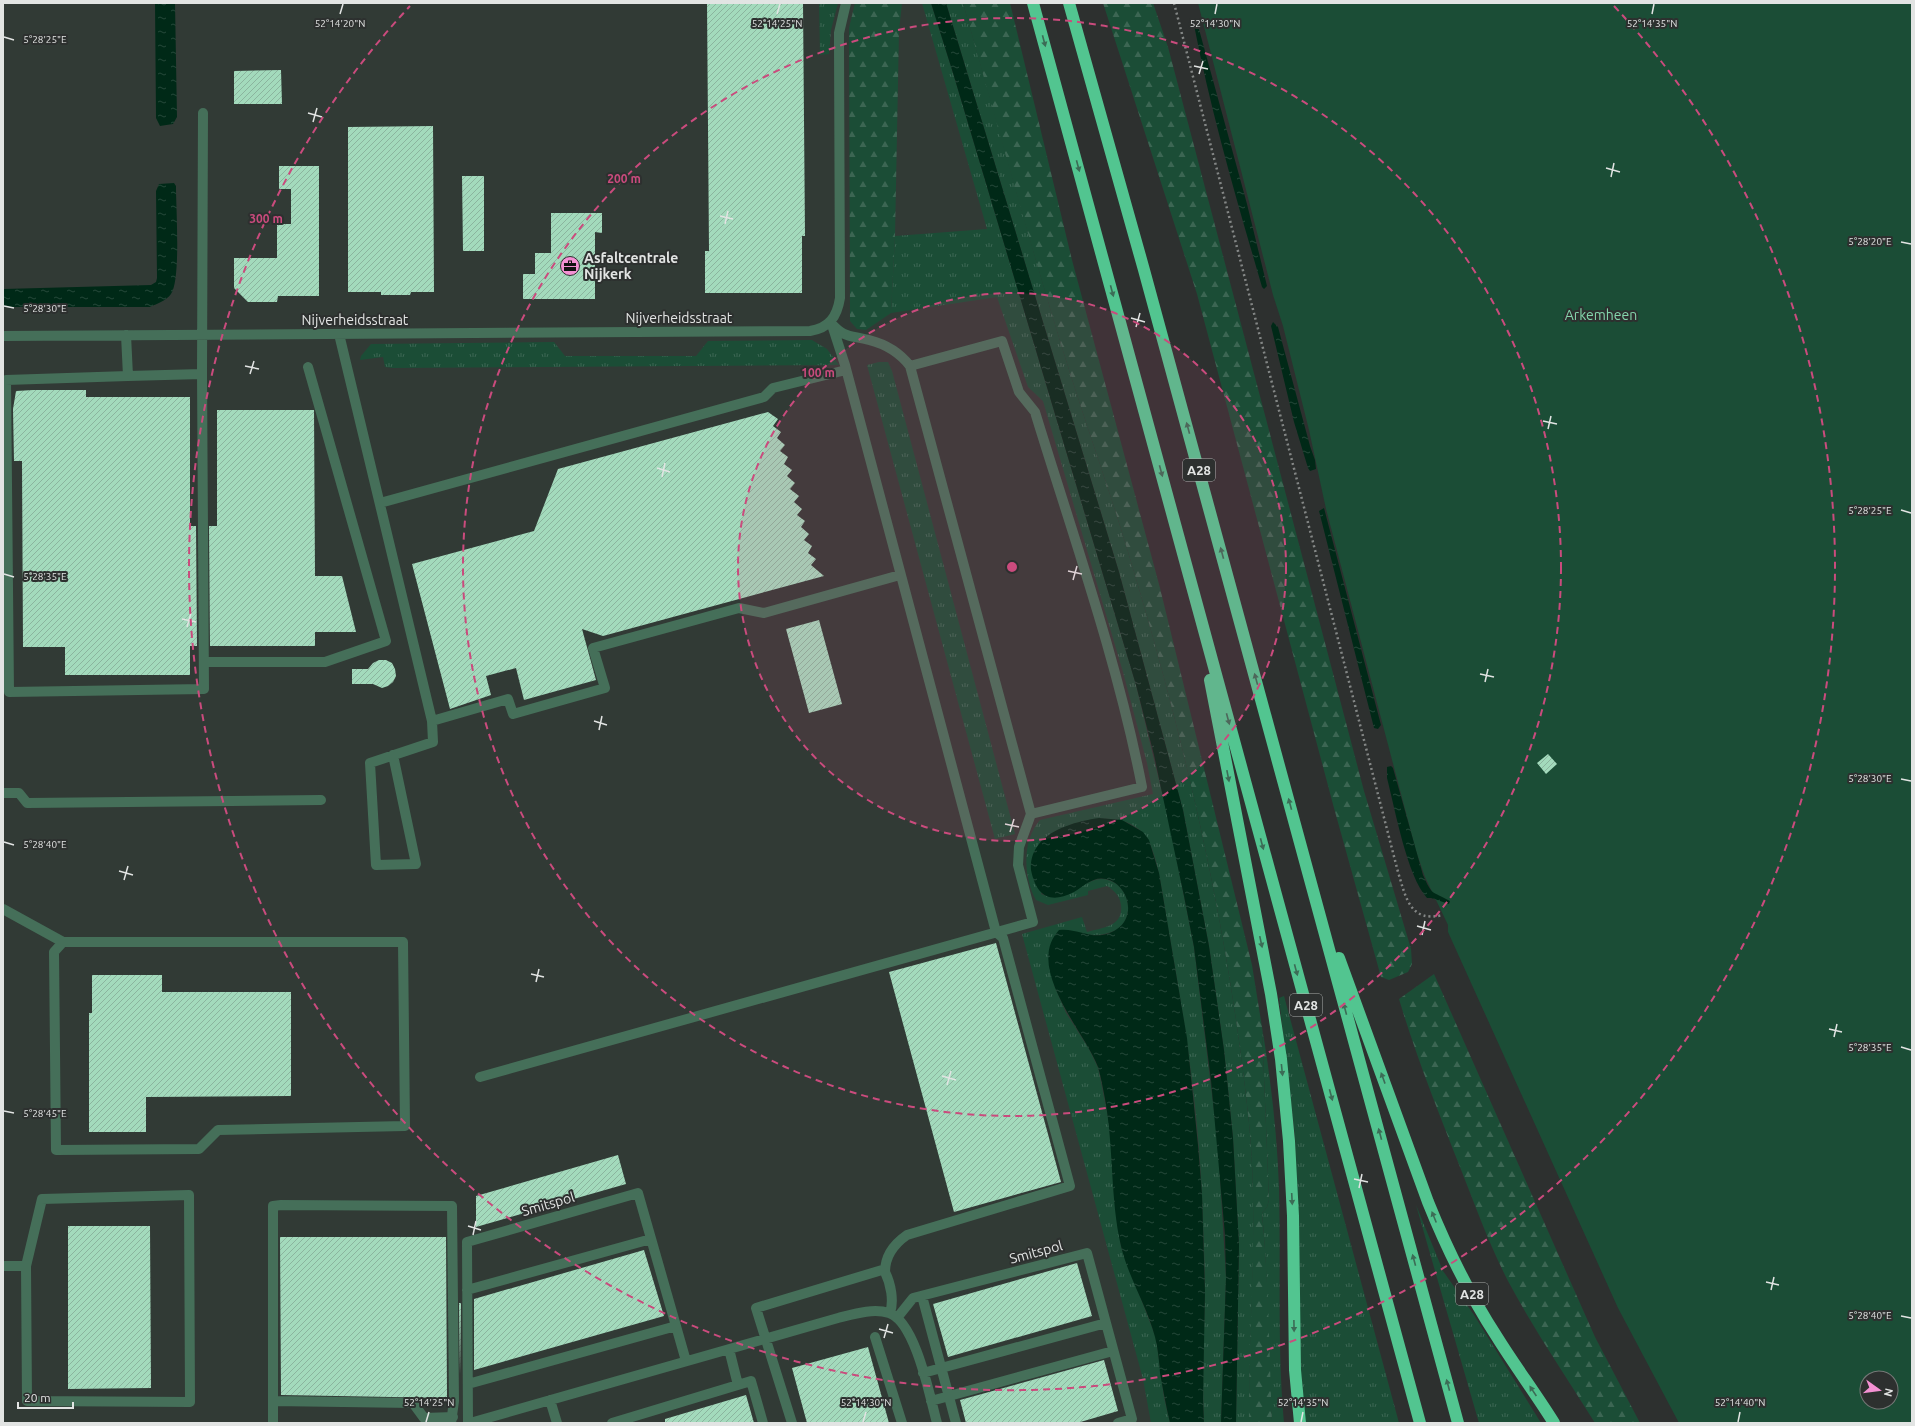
<svg xmlns="http://www.w3.org/2000/svg" width="1915" height="1426" font-family="Ubuntu,sans-serif">
<style>
.built{fill:#313a35}
.grass{fill:url(#grass-tufts)}
.forest{fill:url(#forest-firs)}
.green{fill:#1b4d36;fill-rule:evenodd}
.water{fill:url(#water-ripples)}
.building{fill:url(#building-hatch)}
.lines{fill:none;stroke-linecap:round;stroke-linejoin:round}
.path{stroke:#848786;stroke-width:2.5;stroke-dasharray:2 3;stroke-linecap:butt}
.minor{stroke:#456f59;stroke-width:10}
.highway{stroke:#52c590;stroke-width:12}
.oneway{fill:#3c6c56}
.ticks{fill:none;stroke:#e2e4e3;stroke-width:1.5}
.ring{fill:none;stroke:#ca4b7d;stroke-width:2;stroke-dasharray:7 5}
.labels{text-anchor:middle;stroke-width:4;stroke-linejoin:round;paint-order:stroke}
.shield{fill:#2d302f;stroke:#acaead;stroke-width:1}
.shield-label{font-size:13px;font-weight:bold;fill:#e2e4e3}
.poi-label{font-size:14px;font-weight:bold;fill:#e2e4e3;stroke:#2d302f;text-anchor:start}
.park-label{font-size:14px;fill:#84d6ac;stroke:#2d302f}
.street-label{font-size:14px;fill:#e2e4e3;stroke:#2d302f}
.ticks-label{font-size:10px;text-anchor:middle;fill:#e2e4e3;stroke:#2d302f;stroke-width:4;stroke-linejoin:round;paint-order:stroke}
.centre{fill:#ca4b7d;stroke:#2d302f;stroke-width:2}
.ring-label{font-size:12px;text-anchor:middle;font-weight:bold;fill:#ca4b7d;stroke:#2d302f;stroke-width:4;stroke-linejoin:round;paint-order:stroke}
</style>
<defs>
<pattern id="grass-tufts" width="24" height="20" patternUnits="userSpaceOnUse"><rect width="24" height="20" fill="#1b4d36"/><path d="M3 7l-1-3M5 7V3M7 7l1-3M15 17l-1-3M17 17v-4M19 17l1-3" fill="none" stroke="#3c6653"/></pattern>
<pattern id="forest-firs" width="22" height="20" patternUnits="userSpaceOnUse"><rect width="22" height="20" fill="#1b4d36"/><path d="M5 1l3.5 6h-7zM16 11l3.5 6h-7z" fill="#3c6653"/></pattern>
<pattern id="water-ripples" width="26" height="14" patternUnits="userSpaceOnUse"><rect width="26" height="14" fill="#002917"/><path d="M2 4q2-2 4 0t4 0M15 11q2-2 4 0t4 0" fill="none" stroke="#254839"/></pattern>
<pattern id="building-hatch" width="6" height="6" patternUnits="userSpaceOnUse"><rect width="6" height="6" fill="#a3dabc"/><path d="M-1 1l2-2M0 6l6-6M5 7l2-2" fill="none" stroke="#8bb49e"/></pattern>
</defs>
<rect width="100%" height="100%" fill="#2d302f"/>
<!-- built -->
<path class="built" d="M3 3H924L1140 719 1192 988 1213 1423H3Z"/>
<!-- grass -->
<path class="grass" d="M819 3H838L831 30 829 54 820 55Z
M922 3H931L953 73 1136 685 1169 821 1194 947 1218 1144 1226 1278 1221 1423H1204C1202 1380 1204 1337 1205 1294 1205 1262 1203 1228 1202 1196 1198 1105 1184 1016 1168 927 1164 905 1158 847 1143 833 1123 813 1094 818 1070 825L1041 894C1071 907 1088 868 1113 882 1131 891 1134 920 1116 930 1100 938 1084 935 1068 930L1054 985 1066 1013 1089 1049 1098 1068 1110 1127 1116 1209 1121 1247 1156 1338 1164 1398 1170 1423H1151L1143 1379 1022 934 1082 917 1087 932C1103 928 1124 926 1121 905 1120 896 1114 890 1107 886L1088 891V895L1048 905 1036 900C1023 877 1022 840 1040 820L1153 794 1147 763 1123 672 1043 401 1028 387 997 297 891 313 895 236 987 229Z
M946 3H963C999 127 1032 253 1071 376 1087 427 1105 478 1121 529 1181 723 1228 921 1249 1123 1259 1223 1249 1323 1249 1423H1236L1239 1245 1233 1138 1224 1050 1209 946 1183 810 1119 572Z
M812 340 827 349 839 365 392 368 385 367 383 357 360 360 361 356 371 344 554 342 565 356H696L708 341Z
M879 362H888L892 371 1015 834 995 839 867 365Z
M1284 996 1399 1423H1305L1301 1374 1295 1136 1279 998Z
M1262 1027C1271 1080 1277 1134 1279 1187 1281 1266 1277 1345 1284 1423H1272C1267 1353 1269 1283 1262 1213L1267 1207 1269 1200Z
M1416 1205 1443 1271 1474 1315 1541 1423H1479Z"/>
<!-- forest -->
<path class="forest" d="M855 3H902L899 31 895 236 891 313 866 330 857 329 850 321 849 46V28Z
M963 3H1010L1072 260 1160 588 1252 965 1262 1027 1269 1200 1267 1207 1262 1213C1269 1283 1269 1353 1272 1423H1249C1248 1323 1259 1223 1249 1123 1228 921 1181 723 1121 529 1105 478 1087 427 1071 376 1032 253 998 127 963 3Z
M1103 3H1153L1168 47 1364 791 1411 949 1412 964 1408 972 1389 980 1381 977 1334 808 1197 294Z
M1434 974 1595 1337 1640 1423H1595C1566 1376 1534 1330 1508 1281 1489 1244 1475 1205 1460 1167 1438 1111 1416 1056 1399 999Z"/>
<!-- green -->
<path class="green" d="M1198 3H1912V1423H1679L1618 1308 1448 932V925L1425 877 1416 851 1326 509 1309 430 1283 326 1273 295ZM1867 1378H1891V1402H1867Z"/>
<!-- water -->
<path class="water" d="M155 3H175L177 117 173 124 160 126 156 118Z
M931 3H946L1119 572 1183 810 1209 946 1224 1050 1233 1138 1239 1245 1236 1423H1221L1226 1278 1225 1235 1211 1080 1194 947 1184 896 1154 755 1136 685 953 73Z
M1197 22 1247 204 1267 286 1264 289 1262 287C1237 201 1211 113 1194 25Z
M174 183 176 186C176 207 181 280 171 294 166 301 156 304 150 307H3V289L151 285 156 282 157 278 156 191 159 184Z
M1273 322 1278 327 1310 446 1315 460 1316 469 1310 471 1308 468 1294 422 1271 326Z
M1324 508 1381 725 1378 729 1374 728 1319 511Z
M1391 766 1393 768 1423 875C1433 897 1431 890 1450 901L1449 904 1431 898H1427C1407 876 1395 809 1387 778V767Z
M1099 818 1122 820 1143 832 1149 840 1159 873 1187 1038 1198 1145 1202 1194 1205 1292 1203 1399 1204 1423H1170C1166 1406 1163 1390 1160 1373 1159 1361 1158 1348 1155 1337 1147 1306 1128 1277 1121 1246 1110 1198 1114 1148 1105 1099 1103 1089 1101 1077 1098 1067 1085 1032 1024 968 1059 930 1079 927 1095 944 1117 929 1137 916 1128 884 1106 879 1093 876 1084 886 1074 892 1049 905 1036 895 1031 870 1030 861 1033 851 1039 844 1052 828 1078 821 1099 818Z"/>
<!-- building -->
<path class="building" d="M707 3H803L805 236H802V293H705V251H709Z
M281 70 282 104H234V71Z
M433 126 434 292H411L410 295H381V292H348V127Z
M279 166H319V296H278L277 302H248L234 288V258H277V224H291V189H279Z
M462 176H484V251H463Z
M551 213H602V233L595 232V299H523V274H535V253H551Z
M33 390H86V397H190V526H196L197 646H190V675H65V647H23L22 461H14L13 409 16 391Z
M217 410H314L315 576H342L356 632H315V646H210L209 526H217Z
M768 412 778 419 773 426 781 432 777 438 785 445 780 451 788 457 784 464 792 470 787 476 795 483 790 489 799 496 794 502 802 509 797 515 805 521 801 527 809 534 804 540 812 546 808 553 816 559 811 565 824 576 603 636 582 629 596 680 524 700 516 668 486 676 491 695 450 709 412 564 534 531 558 469Z
M819 620 842 704 809 713 786 629Z
M379 660H386L392 663 395 669 396 676 393 682 388 686 382 688 373 684H352V669H368L373 663Z
M1548 754 1557 764 1546 774 1537 763Z
M996 943 1061 1182 954 1212 889 972Z
M92 975H162V992H291V1096L146 1097V1132H89V1013H92Z
M618 1155 626 1184 476 1227V1196Z
M68 1226H150L151 1388 68 1389Z
M280 1237H446L447 1398 281 1395Z
M644 1250 664 1316 474 1370V1299Z
M1077 1263 1092 1316 948 1357 933 1304Z
M459 1303H461L460 1374Z
M868 1347 889 1423H807L792 1368Z
M1104 1360 1118 1411 1077 1423H966L960 1400Z
M746 1395 754 1423H665V1419Z"/>
<g class="lines">
<!-- path -->
<path class="path" d="M1174 3 1398 872C1406 898 1410 923 1443 915"/>
<!-- minor -->
<path class="minor" d="M831 323C844 338 850 335 869 340 885 344 900 353 910 366L1002 341 1019 392 1035 412C1073 536 1117 659 1142 787L1031 814 910 366
M833 328 845 365 996 932 1003 938 1070 1186 907 1235C894 1244 885 1256 885 1272
M339 334 432 721 433 742 370 763 376 865 416 864 393 755
M126 335 128 376 202 374 203 113
M3 336 810 331C829 328 837 317 840 298L839 46V33L846 3
M128 376 6 380 9 692 204 689 202 374
M380 503 764 397 773 388 846 370
M204 662H325L386 641 308 367
M432 721 508 699 513 714 605 688 593 648 739 608 764 613 900 575
M3 793H19L27 803 321 800
M3 909 63 942H403L405 1126 218 1130 199 1149 56 1150 54 952 63 942
M480 1077 1033 922 1018 865 1019 847 1031 814
M189 1195 190 1402 27 1401 26 1266 42 1199Z
M3 1266H26
M467 1290 651 1239
M922 1296 956 1423
M897 1318 913 1298 1087 1253 1132 1419 1118 1423
M875 1337 902 1423
M729 1349 738 1385
M923 1373 1106 1323
M468 1384 676 1326
M550 1400 557 1423
M273 1401 413 1403 424 1418 453 1417
M931 1401 1113 1351
M273 1423V1206L281 1205 452 1206 454 1401 451 1423
M468 1423 467 1242 638 1193 686 1361
M470 1423 838 1318C854 1314 873 1308 889 1313 916 1322 930 1398 937 1423
M612 1423 751 1381 763 1423
M792 1423 756 1308 882 1270 885 1272C891 1284 894 1301 890 1313"/>
<!-- highway -->
<path class="highway" d="M1033 3 1420 1423
M1069 3 1144 270 1458 1423
M1210 680 1271 994 1281 1059 1289 1141 1293 1216 1295 1370 1300 1423
M1339 958 1428 1202C1447 1249 1469 1294 1497 1337 1515 1366 1536 1394 1554 1423"/>
</g>
<!-- one-way arrows -->
<defs><path id="oneway-solid" d="M-6-.8H1V-3.2L6.5 0L1 3.2V.8H-6Z"/></defs>
<g class="oneway">
<use href="#oneway-solid" transform="translate(1044 41) rotate(75)"/>
<use href="#oneway-solid" transform="translate(1078 166) rotate(75)"/>
<use href="#oneway-solid" transform="translate(1112 291) rotate(75)"/>
<use href="#oneway-solid" transform="translate(1188 428) rotate(-105)"/>
<use href="#oneway-solid" transform="translate(1161 471) rotate(75)"/>
<use href="#oneway-solid" transform="translate(1222 553) rotate(-105)"/>
<use href="#oneway-solid" transform="translate(1256 679) rotate(-105)"/>
<use href="#oneway-solid" transform="translate(1228 719) rotate(75)"/>
<use href="#oneway-solid" transform="translate(1228 776) rotate(79)"/>
<use href="#oneway-solid" transform="translate(1290 804) rotate(-105)"/>
<use href="#oneway-solid" transform="translate(1262 844) rotate(75)"/>
<use href="#oneway-solid" transform="translate(1261 942) rotate(78)"/>
<use href="#oneway-solid" transform="translate(1296 970) rotate(75)"/>
<use href="#oneway-solid" transform="translate(1345 1009) rotate(-105)"/>
<use href="#oneway-solid" transform="translate(1282 1070) rotate(84)"/>
<use href="#oneway-solid" transform="translate(1383 1078) rotate(-110)"/>
<use href="#oneway-solid" transform="translate(1331 1095) rotate(75)"/>
<use href="#oneway-solid" transform="translate(1380 1134) rotate(-105)"/>
<use href="#oneway-solid" transform="translate(1292 1199) rotate(87)"/>
<use href="#oneway-solid" transform="translate(1434 1217) rotate(-112)"/>
<use href="#oneway-solid" transform="translate(1414 1260) rotate(-105)"/>
<use href="#oneway-solid" transform="translate(1294 1326) rotate(89)"/>
<use href="#oneway-solid" transform="translate(1448 1385) rotate(-105)"/>
<use href="#oneway-solid" transform="translate(1533 1391) rotate(-124)"/>
</g>
<!-- ticks -->
<path class="ticks" d="M340 14 343 4M777 14 780 4M1215 14 1217 4M1652 14 1654 4M4 37 14 40M1194 66 1208 69M1199 74 1203 61M308 113 322 117M313 122 317 108M1606 168 1620 172M1611 177 1614 163M720 216 733 219M725 224 728 211M1901 242 1911 244M4 306 14 308M1131 318 1145 322M1136 327 1140 313M245 366 259 369M250 374 254 361M1543 421 1557 424M1548 429 1551 416M657 468 670 472M662 477 665 463M1901 510 1911 513M1068 571 1082 574M4 574 14 577M1073 580 1077 566M182 619 196 622M187 627 191 613M1480 674 1494 677M1485 682 1488 669M594 721 607 725M599 730 602 716M1901 779 1911 781M1005 824 1019 827M1010 832 1014 819M4 842 14 845M119 871 133 875M124 880 128 866M1417 926 1431 930M1422 935 1425 921M531 974 544 977M536 982 539 969M1829 1029 1842 1032M1834 1037 1837 1024M1901 1047 1911 1050M942 1076 956 1080M947 1085 951 1071M4 1111 14 1113M1354 1179 1368 1182M1359 1188 1362 1174M468 1226 481 1230M473 1235 476 1221M1766 1282 1779 1285M1771 1290 1774 1277M1901 1316 1911 1318M879 1329 893 1333M884 1338 888 1324M426 1422 429 1412M863 1422 866 1412M1301 1422 1303 1412M1738 1422 1740 1412"/>
<!-- distance rings -->
<circle cx="1012" cy="567" r="274" fill="#ca4b7d" fill-opacity=".12"/>
<g class="ring">
<circle cx="1012" cy="567" r="274"/>
<circle cx="1012" cy="567" r="549"/>
<path d="M1614 6A823 823 0 1 1 410 6"/>
</g>
<!-- icons -->
<defs>
<g id="office-disc" transform="scale(1)"><circle r="9.5" fill="#f491d3" stroke="#2d302f"/><path d="M-6-3h4V-5.5h4V-3h4V5H-6ZM-1-4.5V-3h2v-1.5ZM-6 0V1H6V0Z" fill="#111"/></g>
</defs>
<g fill-rule="evenodd">
<use href="#office-disc" x="570" y="266"/>
</g>
<g class="labels">
<!-- shield labels -->
<g class="shield">
<rect x="1183" y="459" width="32" height="22" rx="3"/>
<rect x="1290" y="994" width="32" height="22" rx="3"/>
<rect x="1456" y="1283" width="32" height="22" rx="3"/>
</g>
<g class="shield-label">
<text x="1199" y="475">A28</text>
<text x="1306" y="1010">A28</text>
<text x="1472" y="1299">A28</text>
</g>
<!-- poi labels -->
<g class="poi-label">
<text x="584" y="263">Asfaltcentrale<tspan x="584" dy="16">Nijkerk</tspan></text>
</g>
<!-- park labels -->
<g class="park-label">
<text x="1601" y="320">Arkemheen</text>
</g>
<!-- street labels -->
<g class="street-label">
<text x="679" y="323">Nijverheidsstraat</text>
<text x="355" y="325">Nijverheidsstraat</text>
<text transform="translate(548 1204) rotate(-16)" y="5">Smitspol</text>
<text transform="translate(1036 1252) rotate(-15)" y="5">Smitspol</text>
</g>
</g>
<g class="ticks-label">
<text x="340" y="27">52°14'20"N</text>
<text x="777" y="27">52°14'25"N</text>
<text x="1215" y="27">52°14'30"N</text>
<text x="1652" y="27">52°14'35"N</text>
<text x="45" y="43">5°28'25"E</text>
<text x="1870" y="245">5°28'20"E</text>
<text x="45" y="312">5°28'30"E</text>
<text x="1870" y="514">5°28'25"E</text>
<text x="45" y="580">5°28'35"E</text>
<text x="1870" y="782">5°28'30"E</text>
<text x="45" y="848">5°28'40"E</text>
<text x="1870" y="1051">5°28'35"E</text>
<text x="45" y="1117">5°28'45"E</text>
<text x="1870" y="1319">5°28'40"E</text>
<text x="429" y="1406">52°14'25"N</text>
<text x="866" y="1406">52°14'30"N</text>
<text x="1303" y="1406">52°14'35"N</text>
<text x="1740" y="1406">52°14'40"N</text>
</g>
<circle cx="1012" cy="567" r="6" class="centre"/>
<g class="ring-label">
<text x="624" y="183">200 m</text>
<text x="266" y="223">300 m</text>
<text x="818" y="377">100 m</text>
</g>
<!-- border -->
<rect width="1915" height="1426" fill="none" stroke="#e2e4e3" stroke-width="8"/>
<!-- north arrow -->
<g transform="translate(1879 1390) rotate(104)"><circle r="19" fill="#2d302f" stroke="#757877"/>
<path d="M0-3L7 15L0 10L-7 15Z" fill="#f491d3"/>
<text y="-6" font-size="11" font-weight="bold" text-anchor="middle" fill="#e2e4e3">N</text>
</g>
<!-- scale -->
<path d="M18 1402v6h55v-6" fill="none" stroke="#e2e4e3" stroke-width="2"/>
<text x="24" y="1402" font-size="12" fill="#e2e4e3" stroke="#2d302f" stroke-width="3" paint-order="stroke">20 m</text>
</svg>
